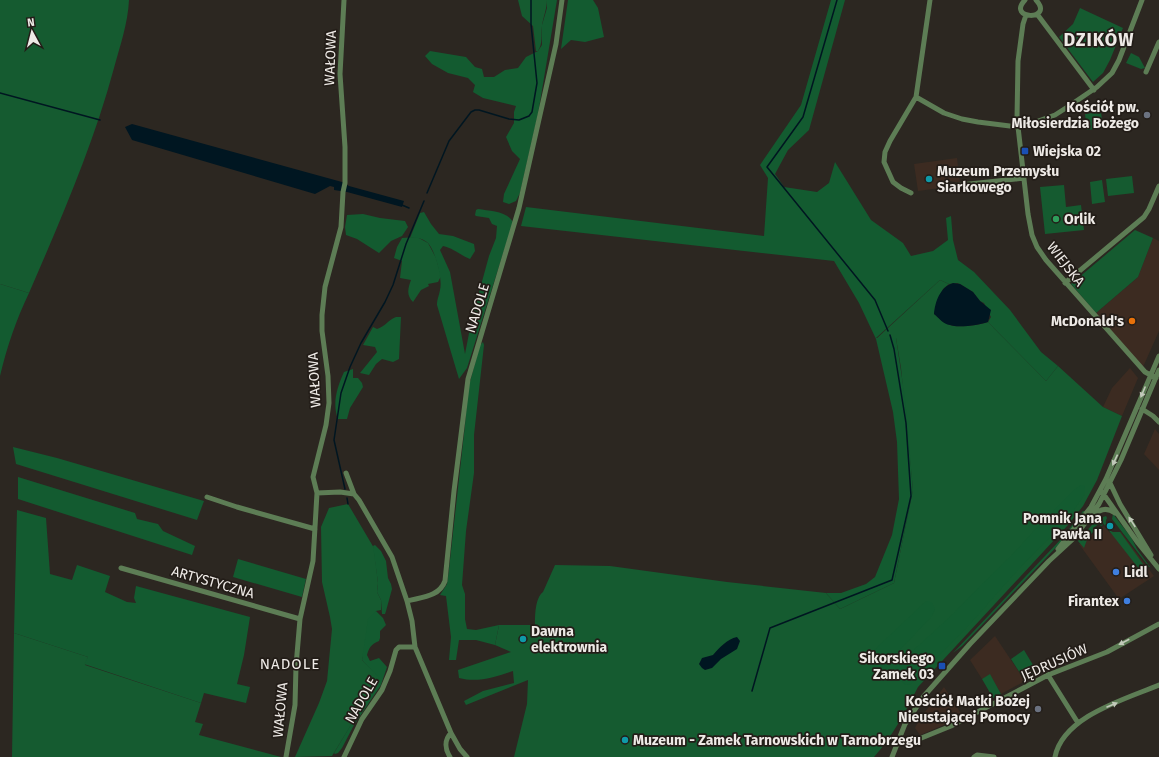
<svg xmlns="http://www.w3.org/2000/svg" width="1159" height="757" font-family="'Fira Sans',sans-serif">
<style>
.commercial{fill:#3c2b21}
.green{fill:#155b30}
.forest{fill:#135b30}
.water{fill:#001621}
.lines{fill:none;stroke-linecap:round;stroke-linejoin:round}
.stream{stroke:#001621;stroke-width:1.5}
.minor{stroke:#5d7d55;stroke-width:5}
.oneway{fill:#c2c9ba}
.worship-dot{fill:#6b7280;stroke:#231d18;stroke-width:1.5}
.transit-dot{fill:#1a4fb4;stroke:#231d18;stroke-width:1.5}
.culture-dot{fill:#0f9aa8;stroke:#231d18;stroke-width:1.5}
.leisure-dot{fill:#2e9e5b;stroke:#231d18;stroke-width:1.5}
.food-dot{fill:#e8710a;stroke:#231d18;stroke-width:1.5}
.shop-dot{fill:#3f7fe0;stroke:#231d18;stroke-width:1.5}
.labels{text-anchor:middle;stroke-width:3.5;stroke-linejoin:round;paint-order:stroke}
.street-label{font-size:14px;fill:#eeeae6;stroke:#231d18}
.poi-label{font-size:14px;font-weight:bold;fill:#eeeae6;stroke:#231d18;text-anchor:end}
.neighbourhood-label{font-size:15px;letter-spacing:1px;fill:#eeeae6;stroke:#231d18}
.district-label{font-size:18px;font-weight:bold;letter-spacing:1px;fill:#eeeae6;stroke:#231d18}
</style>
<rect width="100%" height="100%" fill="#2c2721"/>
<!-- commercial -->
<path class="commercial" d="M957 158 960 183 945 180 943 182 939 183 940 188 918 191 914 164Z
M1153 238 1159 241V331L1143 367 1096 313 1138 277Z
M1130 368 1138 378 1122 416 1103 407 1112 388Z
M1155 429 1159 434V470L1144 454Z
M1104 526 1110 533 1121 532 1154 576 1119 599 1079 544Z
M995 636 1025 681 1001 694 990 675 982 679 970 660Z
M944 687 962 715 946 724 920 735 915 728 919 720Z"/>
<!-- green -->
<path class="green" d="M0 0H129C128 23 120 46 114 68 93 146 61 219 29 293L0 284Z
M518 0H547C547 9 543 17 542 26 541 35 543 43 538 51H536L533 26 522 16Z
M1080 8 1123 28 1110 60 1103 73 1093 82 1059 37 1073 24Z
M1131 53 1139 57 1145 68 1141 69 1126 63Z
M1101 112 1103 128 1087 130 1085 114Z
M1132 176 1134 193 1108 196 1106 179Z
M1102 180 1105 202 1092 204 1090 182Z
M1064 185 1066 207 1081 205 1084 230 1045 234 1040 187Z
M1135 230 1153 238 1138 277 1096 313 1071 284Z
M417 237 428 243 436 258 441 276 438 282 428 284 429 286 421 290 413 302C406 295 408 288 411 280L400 278 402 261 394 258 397 247 402 238Z
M940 280 949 284 943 289 934 314C939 318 944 323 950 325 957 328 981 325 988 322L1046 381 1058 366 1103 407 1122 416 1097 480 1083 506 1068 525 918 687C906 711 892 737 874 757H514L527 704 528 680 466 705 464 701 483 691 514 683 513 671C495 677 478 683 459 678L458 670 511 652 495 645 499 625H535C535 616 535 598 543 592L555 565 610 566 727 582 826 593 840 609 894 583 913 490 901 368 896 338 876 339Z
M348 504 374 548 378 583 377 592 381 600V610L376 611 362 660 380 678 332 756 295 757 319 703 327 681 332 629 330 617 322 582 321 527 329 508Z
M1083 511H1085L1065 538 962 646 953 653 1063 537Z
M1113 514 1131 537 1137 549 1150 567H1149L1112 519Z
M1106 516 1107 518C1104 523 1107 530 1113 532 1115 532 1118 532 1120 532L1148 571 1143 574 1103 523V517Z
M1102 517 1101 523 1103 525 1101 526 1099 524 1093 528 1094 531 1088 537 1084 548 1078 541 1097 519Z
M14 633 88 657 85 665 201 703 195 722 203 724 199 735 281 757H12Z
M1024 650 1039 675 1025 681 1011 659Z
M990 674 1001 694 993 698 982 679Z"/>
<!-- forest -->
<path class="forest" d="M547 0H557L538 114 520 193 516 201 509 204 503 202 504 194 520 159 512 151 506 137 514 123V112L516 106 483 98 473 92 475 85 468 78 448 73 432 64 425 56 430 51 466 57 475 67 482 69 484 77H494L505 70 518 68 526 57 538 51 542 45V25L547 8Z
M568 0H593L598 8 604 37 585 42 571 40 561 49Z
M831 0H845L809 130 788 150 775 174 784 187 817 192 829 183 835 162 871 220 903 243 911 256 933 251 948 240 946 218 951 216 953 240 958 260 974 272 1010 310 1041 352 1058 366 1046 381 988 322 991 317 984 303 980 301 973 292 960 284 957 283 949 284 940 280 876 338H896L905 398 913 490 894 583 840 609 826 593H841L866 584 875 577 892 535 899 499 897 442 893 412 876 339 859 303 834 261 521 226 526 207 764 236 768 178 760 165 801 105Z
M478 209C490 211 507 211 513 222L467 368 459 379 437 305C437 299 439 296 440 290 443 280 435 250 428 243 423 238 416 237 410 238L420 213 424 212 431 224 439 234 453 236 474 244 475 251 470 259C460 255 453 248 443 246L440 250 450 272 465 354 472 318 489 256 496 238 497 226 492 224 489 218 476 216 475 215 476 210Z
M363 214 380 218 405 221 408 227 402 236 391 241 379 253 357 239 346 235 345 227 347 215Z
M0 284 29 293C16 320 7 347 0 376Z
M396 317H401L399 359 393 362 382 359 376 364 369 375 360 373 377 352 375 347 363 345 373 327 377 329C386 326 388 320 396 317Z
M483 342 484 345 474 435V473L466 531 462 585 465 594V619L467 629 476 630 499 625 495 645 476 640H459L456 660H449L451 637 446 596 440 595 447 584 449 569 465 425 468 389 480 345Z
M353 369V378H358L362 383 363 387 350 408 347 419H338C332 404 337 387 344 372Z
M13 447 57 458 204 501 197 520 16 464Z
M18 477 135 513 137 519 158 524 163 531 195 546 192 555 18 499Z
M1081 485H1084L1085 488V494L1068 519 1017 571 972 622 911 684 906 685C900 680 897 676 895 667L953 614 981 585 1010 557 1042 522 1075 489Z
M17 510 46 518 50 574 72 580 77 565 110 576 105 592 127 602 136 603 134 598 136 586 250 617 244 655 237 684 250 687 246 703 204 693 201 703 84 664 88 657 14 633Z
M375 545 381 551 386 561 388 578 391 584 392 589 386 611 385 614H382L381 600 377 592 378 583 373 546Z
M238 559 306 579 302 597 233 577Z
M928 601 932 603 935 609 932 616 883 668 871 653 925 602Z
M376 611 383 618 386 625 380 631V638L379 641C371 644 369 648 367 655L370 661 379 658 387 667 381 685 354 725 342 748 338 753 335 754 334 753 379 678 362 660 368 619Z"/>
<!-- water -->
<path class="water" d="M132 124 342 182 349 186 404 201 402 207 347 192 334 190V187L330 186 315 194 132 140 125 127Z
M953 283 960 284 973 292 980 301 991 310 988 322C980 325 958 328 950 325 943 324 939 318 934 314 935 302 940 287 953 283Z
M737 637 740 641 737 649 721 659 712 668 705 670 702 668 699 664 702 658 713 655C719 648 727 639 737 637Z"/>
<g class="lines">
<!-- stream -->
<path class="stream" d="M837 0 803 117 767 167 875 300 888 331
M0 93 100 120
M427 193 449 141 471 112 475 110H479L509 119 519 120 529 116 532 112 537 83 531 24V0
M402 205 409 208
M345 489 334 440 341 393 350 367 361 343 385 302 393 285 406 244 424 201
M347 498 348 504
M752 691 770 628 892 580 911 496 906 423 894 349 890 335"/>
<!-- minor -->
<path class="minor" d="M1025 0C1006 20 1055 21 1036 0
M1037 14 1094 90
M1026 15 1023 24 1018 61 1017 118 1028 214 1032 235 1037 247 1046 260 1145 372 1156 378
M1146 72 1159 42
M916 97 944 113 962 119 978 122 1018 127 1027 125 1055 115 1069 106 1097 87 1112 73 1119 60 1142 0
M951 186 1024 178
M911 193 901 188 893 182 884 162 885 152 890 141 916 97 930 0
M1065 283 1144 217 1149 209 1159 186
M1142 409 1153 416 1159 422
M346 473 354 494
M1110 483 1120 504 1151 555
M1102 492 1138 543 1159 569
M317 493 340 492 354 494 359 500 392 557 407 601 412 621 415 647 451 733 460 749 467 757
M207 497 237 507 315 529
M1094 515C1100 509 1107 507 1115 513
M1058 549 1091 507 1106 479 1159 356
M121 568 300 619
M407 601C422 597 439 597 445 581L454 491 468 379 519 208 556 44 562 0
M1048 675 1078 723
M914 741 951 726 1048 675 1107 652 1159 624
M286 757 295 705 296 666 300 619 313 561 317 493 313 477 326 425 329 403 328 376 322 331V315L325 287 341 227 343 192 345 183V147L340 74 344 0
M344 757 362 719 382 690 390 671 396 650 399 647H415
M450 757C445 749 444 740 451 733
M892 757 905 724 924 696 970 644 1049 561 1074 538 1099 504 1121 460 1159 370
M974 757 977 755 994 757
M1055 757C1063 716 1126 699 1159 685"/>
</g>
<!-- one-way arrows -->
<defs><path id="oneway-solid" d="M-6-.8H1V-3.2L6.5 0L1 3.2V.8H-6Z"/></defs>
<g class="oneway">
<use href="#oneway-solid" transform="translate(1143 392) rotate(113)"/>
<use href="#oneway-solid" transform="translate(1115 460) rotate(115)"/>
<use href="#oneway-solid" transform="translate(1132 522) rotate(-123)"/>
<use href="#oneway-solid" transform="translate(1124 642) rotate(152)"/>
<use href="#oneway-solid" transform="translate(1112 705) rotate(-23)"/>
</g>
<!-- markers -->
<g class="worship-dot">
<circle cx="1147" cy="115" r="4"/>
<circle cx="1038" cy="709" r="4"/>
</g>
<g class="transit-dot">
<rect x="1021" y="147" width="8" height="8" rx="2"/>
<rect x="938" y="662" width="8" height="8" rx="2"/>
</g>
<g class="culture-dot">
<circle cx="929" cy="179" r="4"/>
<circle cx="1110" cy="526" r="4"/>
<circle cx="523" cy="639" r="4"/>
<circle cx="625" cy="740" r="4"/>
</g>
<circle class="leisure-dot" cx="1056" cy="219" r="4"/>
<circle class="food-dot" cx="1132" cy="321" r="4"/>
<g class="shop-dot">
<circle cx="1116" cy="572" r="4"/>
<circle cx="1127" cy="601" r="4"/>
</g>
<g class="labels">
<!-- street labels -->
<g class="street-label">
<text transform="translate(330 58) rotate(-88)" y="5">WAŁOWA</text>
<text transform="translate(1066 264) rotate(52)" y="5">WIEJSKA</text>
<text transform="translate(477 308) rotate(-73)" y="5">NADOLE</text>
<text transform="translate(314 380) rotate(-93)" y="5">WAŁOWA</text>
<text transform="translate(213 582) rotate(16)" y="5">ARTYSTYCZNA</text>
<text transform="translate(1054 662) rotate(-24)" y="5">JĘDRUSIÓW</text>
<text transform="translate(361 700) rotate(-60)" y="5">NADOLE</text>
<text transform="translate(280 710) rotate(-85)" y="5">WAŁOWA</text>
</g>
<!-- poi labels -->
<g class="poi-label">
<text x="1139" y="112">Kościół pw.<tspan x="1139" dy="16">Miłosierdzia Bożego</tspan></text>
<text x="1033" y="156" text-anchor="start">Wiejska 02</text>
<text x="937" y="176" text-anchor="start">Muzeum Przemysłu<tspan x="937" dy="16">Siarkowego</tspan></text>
<text x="1064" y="224" text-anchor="start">Orlik</text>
<text x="1124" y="326">McDonald's</text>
<text x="1102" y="523">Pomnik Jana<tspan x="1102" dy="16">Pawła II</tspan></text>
<text x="1124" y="577" text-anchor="start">Lidl</text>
<text x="1119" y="606">Firantex</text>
<text x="531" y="636" text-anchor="start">Dawna<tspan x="531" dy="16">elektrownia</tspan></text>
<text x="934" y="663">Sikorskiego<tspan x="934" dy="16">Zamek 03</tspan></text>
<text x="1030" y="706">Kościół Matki Bożej<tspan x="1030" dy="16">Nieustającej Pomocy</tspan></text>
<text x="633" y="745" text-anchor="start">Muzeum - Zamek Tarnowskich w Tarnobrzegu</text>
</g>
<!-- neighbourhood labels -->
<g class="neighbourhood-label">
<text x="290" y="669">NADOLE</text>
</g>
<!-- district labels -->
<g class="district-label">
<text x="1099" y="46">DZIKÓW</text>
</g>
</g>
<!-- north arrow -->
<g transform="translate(32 32) rotate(353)" stroke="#231d18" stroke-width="3" paint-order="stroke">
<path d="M0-3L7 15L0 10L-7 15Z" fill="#eeeae6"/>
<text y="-6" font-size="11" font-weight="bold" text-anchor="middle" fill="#eeeae6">N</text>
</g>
</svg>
